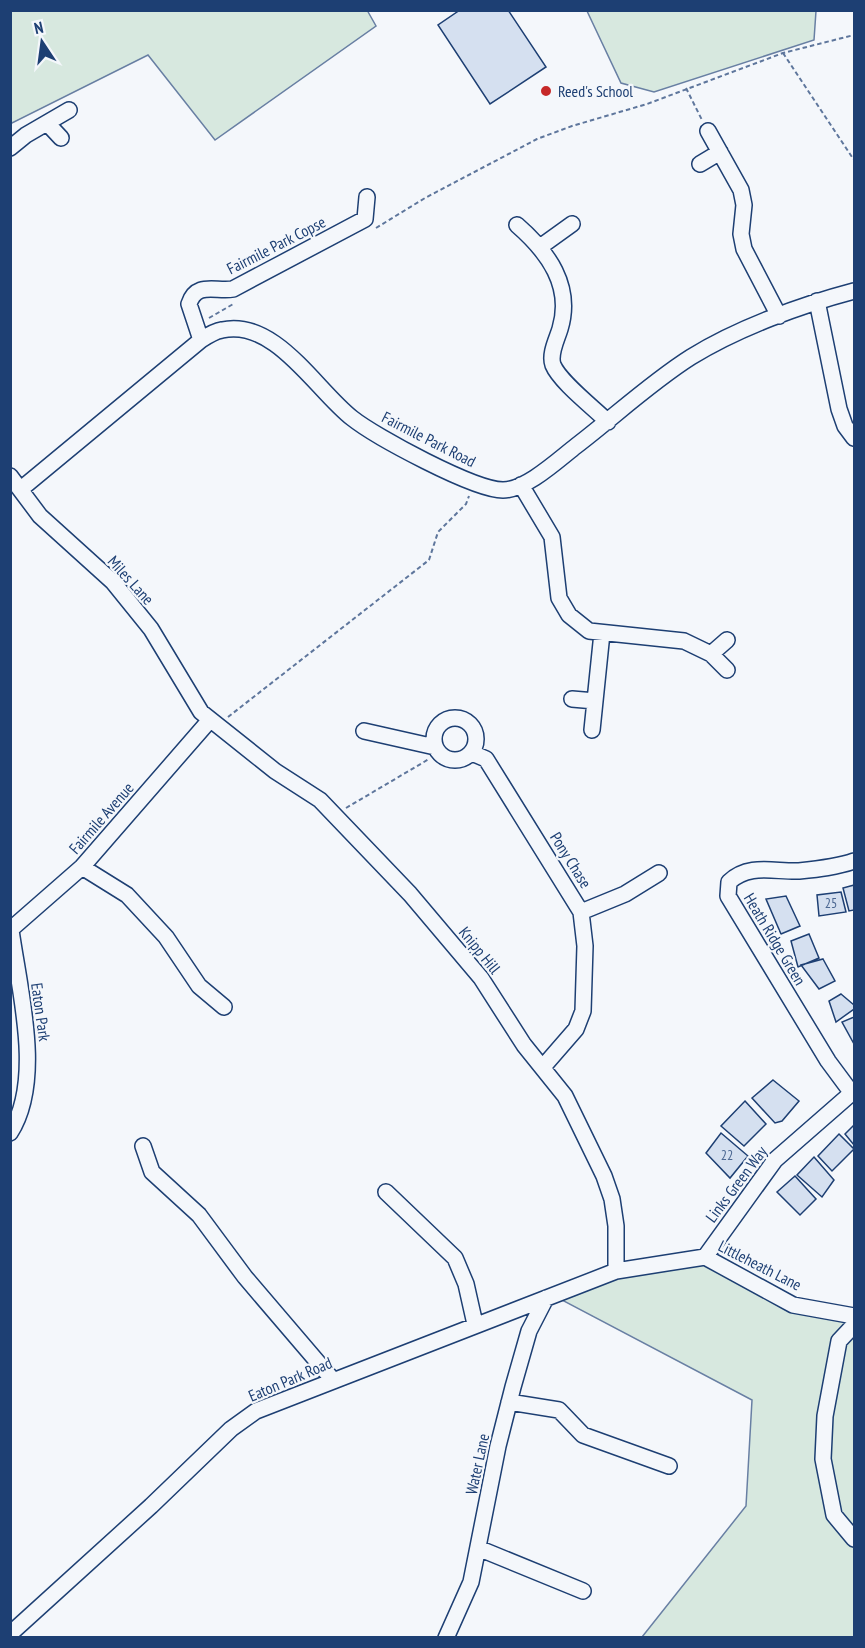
<svg xmlns="http://www.w3.org/2000/svg" width="865" height="1648" font-family="'PT Sans Narrow',sans-serif">
<style>
.green{fill:#d7e8df;stroke:#687fa3;stroke-width:1.5}
.building{fill:#d5e0f0;stroke:#1d3f73;stroke-width:1.5}
.lines{fill:none;stroke-linecap:round;stroke-linejoin:round}
.minor-casing{stroke:#1d3f73;stroke-width:18}
.path{stroke:#5e769c;stroke-width:2;stroke-dasharray:4.5 3;stroke-linecap:butt}
.minor{stroke:#f4f7fb;stroke-width:15}
.poi-dot{fill:#c62828;stroke:#f4f7fb;stroke-width:2}
.labels{text-anchor:middle;stroke-width:4.5;stroke-linejoin:round;paint-order:stroke}
.number-label{font-size:14px;fill:#4b6792}
.poi-label{font-size:16px;fill:#1d3f73;stroke:#f4f7fb;text-anchor:start}
.street-label{font-size:16px;fill:#1d3f73;stroke:#f4f7fb}
</style>
<rect width="100%" height="100%" fill="#f4f7fb"/>
<!-- green -->
<path class="green" d="M367 10 376 26 215 140 148 55 12 123 11 121V11Z
M587 11H816L814 40 654 92 621 83Z
M705 1262 749 1285 854 1317V1637H642L746 1506 752 1400 558 1298 616 1277Z"/>
<!-- building -->
<path class="building" d="M460 10H508L546 67 490 104 438 25Z
M854 885V910L849 911 843 888Z
M841 892 846 912 819 916 817 895Z
M786 896 800 926 781 934 766 899Z
M809 934 819 958 798 967 791 941Z
M823 959 835 981 819 989 801 965Z
M841 994 854 1005V1009L836 1022 829 1001Z
M854 1017V1044L842 1022Z
M773 1080 799 1101 782 1121 775 1123 752 1098Z
M745 1101 766 1124 744 1146 721 1126Z
M854 1125V1145L845 1134Z
M721 1133 748 1156 730 1178 706 1153Z
M839 1134 854 1149 832 1171 818 1156Z
M814 1157 834 1180 822 1197 797 1175Z
M795 1176 816 1199 800 1215 777 1192Z"/>
<g class="lines">
<!-- minor casing -->
<g class="minor-casing">
<path id="minor" d="M47 123 61 138
M708 131 741 190 744 205 741 234 744 249 779 316
M10 148 26 135 69 110
M700 164 720 152
M517 225C548 252 573 286 560 329 557 339 549 354 553 365 560 382 594 408 608 422
M540 247 572 224
M817 301 839 409 845 426 854 438
M201 340 189 304C196 281 216 292 233 289L365 219 367 197
M10 476 40 516 113 582 151 629 201 712 275 771 320 800 410 894 481 978 524 1045 565 1096 604 1176 612 1199 616 1226V1271
M521 485 552 537 559 598 569 615 589 631 684 641 711 654 727 670
M21 489 201 340C207 336 215 331 222 330 275 318 316 390 352 418 376 437 474 490 503 490 526 490 558 460 576 446 614 417 650 383 691 357 738 328 801 305 854 291
M711 654 727 640
M572 699 595 701
M434 739a21 21 0 1 1 42 0a21 21 0 1 1-42 0Z
M592 730 602 633
M364 731 435 747
M472 753 486 759 581 912 585 946 583 1011 576 1029 543 1067
M82 867 127 895 166 937 199 986 224 1007
M581 912 625 894 659 873
M10 930 82 867 209 721
M851 1092 828 1061 728 896 729 882C749 863 774 872 799 871 818 869 837 867 854 861
M10 1133C44 1080 19 989 11 930
M143 1146 152 1172 199 1215 245 1277 333 1380
M386 1192 455 1258 466 1284 475 1324
M705 1257 775 1160 854 1091
M854 1325 839 1341 825 1416 823 1459 834 1515 854 1539
M509 1402 559 1410 583 1435 669 1466
M478 1548 583 1591
M10 1634 151 1506 231 1429 256 1411 616 1271 705 1257 793 1305 854 1316
M446 1638 471 1582 498 1446 513 1387 529 1331 546 1298"/>
</g>
<!-- path -->
<path class="path" d="M783 53 854 160
M686 88 702 120
M376 228 425 198 537 139 572 126 647 104 783 53 854 35
M209 318 235 303
M228 717 429 560 438 532 466 504 469 496
M346 808 429 759"/>
<!-- minor -->
<use href="#minor" class="minor"/>
</g>
<!-- markers -->
<circle class="poi-dot" cx="546" cy="91" r="6"/>
<g class="labels">
<!-- number labels -->
<g class="number-label">
<text x="831" y="908">25</text>
<text x="727" y="1160">22</text>
</g>
<!-- poi labels -->
<g class="poi-label">
<text x="558" y="97">Reed's School</text>
</g>
<!-- street labels -->
<g class="street-label">
<text transform="translate(276 245) rotate(-27)" y="6">Fairmile Park Copse</text>
<text transform="translate(429 439) rotate(27)" y="6">Fairmile Park Road</text>
<text transform="translate(131 580) rotate(48)" y="6">Miles Lane</text>
<text transform="translate(101 818) rotate(-49)" y="6">Fairmile Avenue</text>
<text transform="translate(571 860) rotate(58)" y="6">Pony Chase</text>
<text transform="translate(775 939) rotate(59)" y="6">Heath Ridge Green</text>
<text transform="translate(480 950) rotate(51)" y="6">Knipp Hill</text>
<text transform="translate(41 1012) rotate(82)" y="6">Eaton Park</text>
<text transform="translate(736 1184) rotate(-53)" y="6">Links Green Way</text>
<text transform="translate(760 1265) rotate(27)" y="6">Littleheath Lane</text>
<text transform="translate(290 1379) rotate(-23)" y="6">Eaton Park Road</text>
<text transform="translate(477 1464) rotate(-78)" y="6">Water Lane</text>
</g>
</g>
<!-- border -->
<rect width="865" height="1648" fill="none" stroke="#1d3f73" stroke-width="24"/>
<!-- north arrow -->
<g transform="translate(42 42) rotate(347)" stroke="#f4f7fb" stroke-width="4.5" paint-order="stroke">
<path d="M0-4.5L10 22L0 15L-10 22Z" fill="#1d3f73"/>
<text y="-9" font-size="16" font-weight="bold" text-anchor="middle" fill="#1d3f73">N</text>
</g>
</svg>
